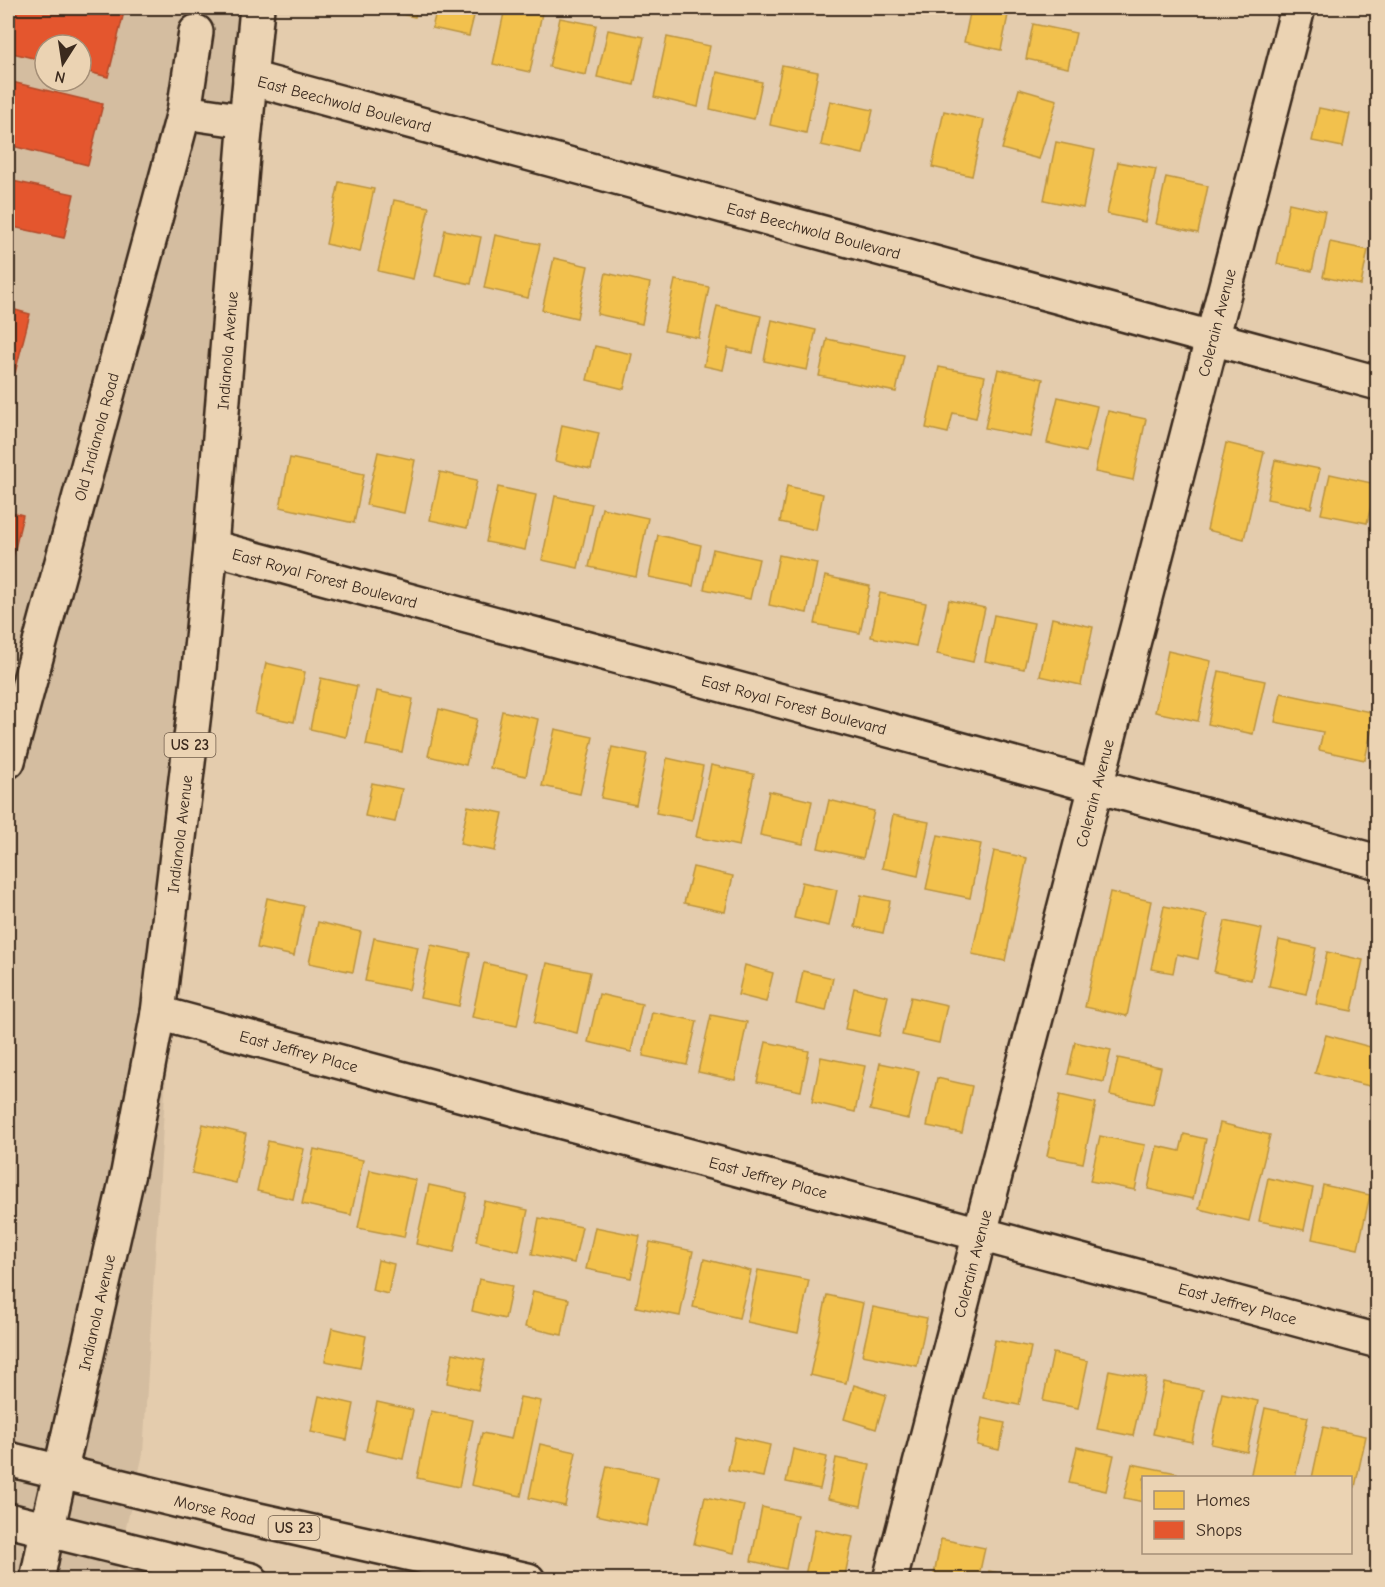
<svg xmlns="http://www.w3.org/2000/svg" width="1385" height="1587" font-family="'Comic Neue',sans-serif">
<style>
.built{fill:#d4bda0;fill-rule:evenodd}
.homes{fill:#f2c14e;stroke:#bb9440;stroke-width:1.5}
.shops{fill:#e4572e;stroke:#b14a29;stroke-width:1.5}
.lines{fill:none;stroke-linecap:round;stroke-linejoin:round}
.minor-casing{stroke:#3b2a1e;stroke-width:38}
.secondary-casing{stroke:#3b2a1e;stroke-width:38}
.primary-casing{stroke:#3b2a1e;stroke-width:38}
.minor{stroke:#ebd3b3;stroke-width:33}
.secondary{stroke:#ebd3b3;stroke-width:33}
.primary{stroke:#ebd3b3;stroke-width:33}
.labels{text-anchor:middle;stroke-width:6;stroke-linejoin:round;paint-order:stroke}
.shield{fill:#ebd3b3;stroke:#705d4b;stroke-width:1.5}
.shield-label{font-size:15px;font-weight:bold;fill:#3b2a1e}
.street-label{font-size:16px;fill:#3b2a1e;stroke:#ebd3b3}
</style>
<rect width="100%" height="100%" fill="#e4ccad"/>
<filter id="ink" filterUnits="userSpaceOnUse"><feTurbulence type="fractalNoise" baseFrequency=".0167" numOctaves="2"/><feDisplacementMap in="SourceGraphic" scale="12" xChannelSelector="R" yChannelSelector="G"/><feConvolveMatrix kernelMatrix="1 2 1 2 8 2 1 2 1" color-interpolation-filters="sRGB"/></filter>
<g filter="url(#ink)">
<!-- built -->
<path class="built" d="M8 8H267L168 1043 143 1454 114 1579 8 1580ZM45 45H81V81H45Z"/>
<!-- homes -->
<path class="homes" d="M378 8H417L415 17 377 9Z
M437 8H476L469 36 432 28Z
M505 8H543L530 72 493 64Z
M971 8 1008 15 1001 50 964 42Z
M560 18 596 25 586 75 549 67Z
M1033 24 1076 33 1068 68 1026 59Z
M608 30 644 37 634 85 597 77Z
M667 37 710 46 698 107 654 97Z
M782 65 818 72 806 133 770 125Z
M717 72 762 82 754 119 710 109Z
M1019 89 1057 100 1039 159 1002 149Z
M830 101 873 110 863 154 821 145Z
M1319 108 1350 114 1343 147 1312 141Z
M944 111 984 120 972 176 932 167Z
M1056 142 1095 150 1083 208 1044 200Z
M1118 162 1156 169 1145 222 1107 214Z
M1166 177 1208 186 1198 233 1156 224Z
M339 182 374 189 360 252 326 244Z
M394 200 429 207 413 279 378 271Z
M1289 203 1325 211 1312 271 1277 264Z
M445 230 481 237 471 284 435 276Z
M495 235 540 244 528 298 484 288Z
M1330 242 1368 250 1361 285 1323 277Z
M554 258 588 266 577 318 542 310Z
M606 273 650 283 642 324 597 314Z
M675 280 709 287 699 338 664 331Z
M717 306 761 316 753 353 728 348 723 370 704 366Z
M772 320 816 330 807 370 764 361Z
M827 339 904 355 896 392 819 376Z
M595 346 632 354 624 389 587 380Z
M939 367 985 376 976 418 953 413 948 433 926 428Z
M998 369 1043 379 1031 437 985 428Z
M1058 397 1097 406 1086 452 1047 443Z
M1108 411 1146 419 1133 480 1095 472Z
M562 425 599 433 591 469 555 461Z
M1226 443 1264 452 1244 539 1207 530Z
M378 452 415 460 404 513 366 505Z
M290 458 364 474 354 523 280 507Z
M1275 460 1320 469 1311 508 1267 499Z
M440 472 477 480 467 528 430 520Z
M1330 474 1376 484 1367 523 1321 514Z
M787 486 823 494 816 530 780 522Z
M498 487 536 495 525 550 486 542Z
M555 496 592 504 578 568 542 560Z
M602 508 648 518 636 577 589 567Z
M658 535 701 545 693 586 649 577Z
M713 549 759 559 750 599 704 589Z
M779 555 817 563 807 613 769 605Z
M825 576 870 586 860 633 815 624Z
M880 593 926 603 916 646 871 637Z
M949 600 985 608 973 662 937 654Z
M994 615 1034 623 1024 669 985 661Z
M1052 618 1093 627 1081 685 1040 676Z
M1168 651 1211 661 1198 721 1155 712Z
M266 663 305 672 294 722 255 714Z
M1219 671 1265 681 1253 734 1208 724Z
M321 678 357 686 346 737 310 729Z
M377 691 413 699 402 752 366 745Z
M1281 693 1375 713 1365 760 1319 750 1323 732 1275 722Z
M439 709 477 719 466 765 428 756Z
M502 711 538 719 526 776 490 768Z
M555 729 593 737 580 794 542 786Z
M612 747 647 754 636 805 601 798Z
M667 758 703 766 692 820 656 813Z
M711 765 754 774 739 846 696 837Z
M372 783 402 789 395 822 365 816Z
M769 791 812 801 803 844 760 835Z
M829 800 874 811 863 858 818 848Z
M468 806 503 813 495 851 460 844Z
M893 815 929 822 918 876 882 868Z
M938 835 981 844 970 898 926 889Z
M994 851 1027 858 1005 961 972 954Z
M693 867 733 876 725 912 684 903Z
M802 882 837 890 829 926 794 918Z
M1110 892 1151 901 1127 1016 1085 1007Z
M861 895 890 901 883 933 855 927Z
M267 898 304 906 294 956 257 948Z
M1164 906 1207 915 1198 959 1177 954 1173 973 1151 969Z
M1225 921 1262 929 1251 980 1214 972Z
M318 922 361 932 353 972 309 963Z
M374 938 418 947 409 990 365 981Z
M1279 940 1316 948 1306 994 1269 986Z
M431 945 470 953 459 1006 420 998Z
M1327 952 1363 960 1352 1011 1316 1004Z
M484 963 528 973 517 1026 472 1017Z
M547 963 590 972 577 1033 534 1023Z
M745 965 773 973 766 1002 738 995Z
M803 971 833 978 826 1011 796 1004Z
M854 988 888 996 879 1036 845 1029Z
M599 994 642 1004 631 1052 588 1042Z
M911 997 947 1005 939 1043 902 1035Z
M652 1012 697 1021 687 1065 643 1056Z
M711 1015 747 1022 735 1080 698 1072Z
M1326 1035 1378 1049V1088L1315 1073Z
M766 1042 809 1051 801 1091 757 1082Z
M1075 1042 1111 1050 1104 1082 1068 1074Z
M821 1057 865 1066 855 1112 812 1102Z
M1118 1058 1161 1067 1153 1104 1110 1095Z
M880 1063 919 1071 908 1119 870 1110Z
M937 1078 972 1086 962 1133 927 1126Z
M1060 1095 1096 1103 1083 1163 1047 1156Z
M1220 1123 1270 1135 1249 1221 1199 1209Z
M203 1124 246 1134 236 1183 192 1173Z
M1184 1134 1206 1139 1193 1199 1148 1189 1157 1146 1180 1151Z
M1100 1136 1145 1145 1135 1190 1090 1181Z
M268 1141 304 1149 293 1199 257 1191Z
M314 1149 363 1160 351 1215 302 1204Z
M370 1170 416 1180 404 1237 358 1228Z
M1268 1178 1313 1188 1304 1230 1259 1221Z
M429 1185 467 1193 454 1252 416 1244Z
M1323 1185 1370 1195 1358 1249 1312 1239Z
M484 1201 528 1210 519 1251 476 1241Z
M539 1218 582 1227 574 1263 532 1254Z
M595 1227 640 1236 631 1278 586 1269Z
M650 1242 693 1251 680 1316 636 1307Z
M704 1259 751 1271 739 1318 693 1307Z
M378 1260 394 1264 388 1294 372 1290Z
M758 1270 809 1280 798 1333 747 1322Z
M479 1279 512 1286 505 1319 472 1311Z
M533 1291 569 1299 562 1335 525 1327Z
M827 1295 863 1303 846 1383 810 1375Z
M873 1307 927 1318 917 1366 862 1355Z
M332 1328 366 1336 360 1368 325 1361Z
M995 1340 1031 1347 1019 1405 983 1398Z
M453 1353 485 1360 478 1390 447 1383Z
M1053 1353 1088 1361 1078 1408 1043 1401Z
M1109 1370 1146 1377 1133 1436 1097 1429Z
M1164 1382 1203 1390 1192 1442 1153 1434Z
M854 1385 886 1395 876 1429 844 1419Z
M1222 1393 1258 1401 1247 1452 1211 1444Z
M319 1396 354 1404 347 1440 311 1432Z
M520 1397 541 1401 521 1496 471 1485 482 1433 511 1439Z
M377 1402 413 1410 403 1459 366 1451Z
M1265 1408 1308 1417 1295 1478H1250Z
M431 1411 473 1420 459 1487 417 1478Z
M982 1418 1005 1423 999 1450 977 1445Z
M1323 1427 1366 1436 1355 1487 1350 1486V1478H1312Z
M735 1437 770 1445 763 1477 728 1470Z
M540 1444 576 1452 565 1506 529 1498Z
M1077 1447 1114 1455 1106 1491 1069 1483Z
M793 1449 827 1457 820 1489 786 1482Z
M836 1458 870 1465 861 1506 828 1499Z
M1132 1464 1177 1473 1176 1478H1144V1502L1124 1498Z
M607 1466 658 1477 647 1526 596 1515Z
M705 1497 744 1505 734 1553 694 1544Z
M762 1507 797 1515 786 1569 751 1561Z
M815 1529 853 1537 844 1580H804Z
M941 1539 985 1548 978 1580H933Z
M989 1571 1023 1578V1580H987Z"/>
<!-- shops -->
<path class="shops" d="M8 8H125L108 77 81 70V45H45V61L8 52Z
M8 81 103 104 88 165 8 145Z
M8 180 74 194 64 238 8 226Z
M8 308 30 314 15 373 8 372Z
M8 511 23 515 8 578Z"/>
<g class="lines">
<!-- minor casing -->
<g class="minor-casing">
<g id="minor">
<path id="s1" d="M250 78 1378 383"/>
<path d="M184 112 196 32"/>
<path id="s2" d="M211 547 1378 862"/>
<path id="s3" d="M8 761 184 112 246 121"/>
<path id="s4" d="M158 1013 1378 1341"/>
<path id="s5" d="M890 1580 1298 8"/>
</g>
</g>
<!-- secondary casing -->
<g class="secondary-casing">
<path id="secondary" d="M37 1580 47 1531"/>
</g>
<!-- primary casing -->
<g class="primary-casing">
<g id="primary">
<path id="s6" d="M8 1459 245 1517 528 1580"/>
<path d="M8 1520 251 1580"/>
<path id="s7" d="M47 1531 128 1173 158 1013 198 679 211 547 244 142 257 8"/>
</g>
</g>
<!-- minor -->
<use href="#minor" class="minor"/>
<!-- secondary -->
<use href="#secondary" class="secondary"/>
<!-- primary -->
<use href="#primary" class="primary"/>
</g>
</g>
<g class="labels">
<!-- shield labels -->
<g class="shield">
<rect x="164.5" y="733" width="51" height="24" rx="4.5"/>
<rect x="268.5" y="1516" width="51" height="24" rx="4.5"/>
</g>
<g class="shield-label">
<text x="190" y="750">US 23</text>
<text x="294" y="1533">US 23</text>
</g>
<!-- street labels -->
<g class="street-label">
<text dy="6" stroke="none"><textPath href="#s1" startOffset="98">East Beechwold Boulevard</textPath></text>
<text dy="6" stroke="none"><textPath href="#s1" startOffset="584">East Beechwold Boulevard</textPath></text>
<text dy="6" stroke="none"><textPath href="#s5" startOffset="1299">Colerain Avenue</textPath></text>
<text dy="6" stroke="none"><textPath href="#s7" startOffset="1196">Indianola Avenue</textPath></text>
<text dy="6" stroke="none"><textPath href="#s3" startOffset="336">Old Indianola Road</textPath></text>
<text dy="6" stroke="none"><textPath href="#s2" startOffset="118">East Royal Forest Boulevard</textPath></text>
<text dy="6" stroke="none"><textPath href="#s2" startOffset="604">East Royal Forest Boulevard</textPath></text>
<text dy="6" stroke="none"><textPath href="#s5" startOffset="813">Colerain Avenue</textPath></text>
<text dy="6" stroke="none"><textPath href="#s7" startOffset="710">Indianola Avenue</textPath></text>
<text dy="6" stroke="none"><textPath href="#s4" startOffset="146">East Jeffrey Place</textPath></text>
<text dy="6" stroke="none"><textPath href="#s4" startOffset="632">East Jeffrey Place</textPath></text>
<text dy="6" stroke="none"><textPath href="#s5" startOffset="327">Colerain Avenue</textPath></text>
<text dy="6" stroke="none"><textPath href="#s4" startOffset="1118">East Jeffrey Place</textPath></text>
<text dy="6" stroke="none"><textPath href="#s7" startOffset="224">Indianola Avenue</textPath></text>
<text dy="6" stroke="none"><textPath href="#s6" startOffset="213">Morse Road</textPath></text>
</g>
</g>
<!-- margin -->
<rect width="1385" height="1587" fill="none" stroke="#ebd3b3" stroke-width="30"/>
<rect x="15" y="15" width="1355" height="1557" fill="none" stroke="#3b2a1e" stroke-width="2" filter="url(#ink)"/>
<!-- legend -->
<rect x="1142" y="1476" width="210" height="78" fill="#ebd3b3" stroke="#a58f77" stroke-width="1.5"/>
<rect x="1154" y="1491" width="30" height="18" fill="#f2c14e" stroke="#a58f77" stroke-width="1.5"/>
<text x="1196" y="1506" font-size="18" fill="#3b2a1e">Homes</text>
<rect x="1154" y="1521" width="30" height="18" fill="#e4572e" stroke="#a58f77" stroke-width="1.5"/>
<text x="1196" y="1536" font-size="18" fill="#3b2a1e">Shops</text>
<!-- north arrow -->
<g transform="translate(63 63) rotate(192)"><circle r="28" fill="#ebd3b3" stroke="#a58f77" stroke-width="1.5"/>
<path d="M0-4.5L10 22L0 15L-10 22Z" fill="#3b2a1e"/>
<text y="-9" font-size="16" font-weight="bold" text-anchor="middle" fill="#3b2a1e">N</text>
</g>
</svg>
